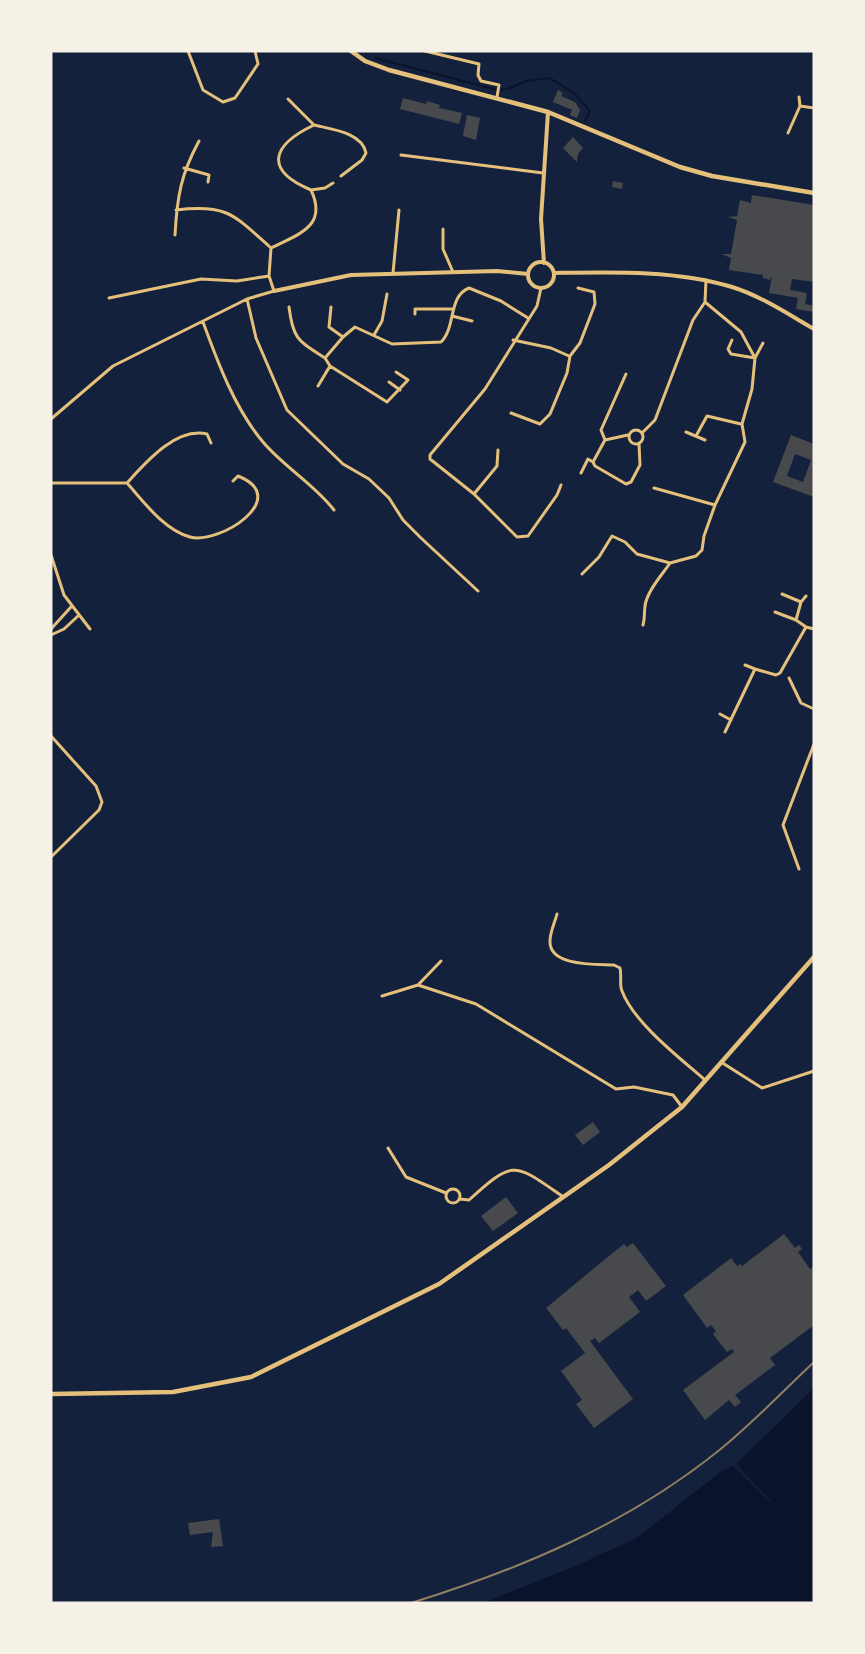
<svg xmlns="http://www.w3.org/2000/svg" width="865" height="1654" font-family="Cabin,sans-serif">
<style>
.water{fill:#0b132b}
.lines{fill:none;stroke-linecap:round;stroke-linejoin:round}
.stream{stroke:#0b132b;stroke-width:2}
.building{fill:#48494c;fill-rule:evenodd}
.minor{stroke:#e5c07b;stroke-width:3}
.tertiary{stroke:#e5c07b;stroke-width:4}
.secondary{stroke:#e5c07b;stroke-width:4.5}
.rail{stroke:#918062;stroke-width:2}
</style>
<rect width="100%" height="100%" fill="#14213d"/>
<!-- water -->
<path class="water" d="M814 1388V1603H483L573 1567 635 1539 723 1470 733 1466 783 1514 736 1464Z"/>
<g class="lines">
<!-- stream -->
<path class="stream" d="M375 58 497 90 508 89 526 81 550 78 575 94 590 111 585 121"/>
</g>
<!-- building -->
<path class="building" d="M558 90 563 93 561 96 575 102 580 110 577 118 570 115 572 110 553 102Z
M403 98 426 104 427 101 440 105 439 108 462 113 459 124 400 109Z
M467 115 480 118 476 140 463 136Z
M573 137 583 148 578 154 577 162 563 148Z
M613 181 623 183 622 189 612 187Z
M752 195 814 205V282L792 279 790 290 807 293 805 304 814 306V312L796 309 798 298 769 293 772 276 770 280 763 278V275L729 270 731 258 721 254H731L737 220 728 217 737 216 740 200 751 203Z
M791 435 814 444V497L773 482ZM795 454 811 460 803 482 787 476Z
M593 1122 600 1132 583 1145 575 1135Z
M506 1197 518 1213 493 1231 481 1216Z
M784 1234 795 1248 799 1245 802 1249 798 1252 810 1269 814 1266V1325L770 1358 775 1365 735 1395 741 1402 735 1407 729 1400 705 1420 683 1390 734 1352 732 1349 727 1352 713 1334 716 1331 711 1325 707 1328 683 1295 731 1258 737 1266 740 1264 742 1266Z
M633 1243 666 1286 646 1301 638 1290 629 1297 640 1312 599 1343 595 1338 590 1341 633 1399 594 1428 576 1404 582 1400 561 1371 585 1353 566 1328 563 1330 546 1308 604 1260 624 1244 627 1247Z
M219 1519 223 1546 211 1547 213 1532 190 1535 188 1523Z"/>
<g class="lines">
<!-- minor -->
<path class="minor" d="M188 51 203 90 223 102 235 98 258 64 255 51
M425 51 479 64 478 75 481 81 499 85 497 97
M799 97 800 106
M288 99 314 125
M788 133 800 106 814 108
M401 155 543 173
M184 168 209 175 208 182
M311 190 325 188 333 183
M443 229V249L453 272
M175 235C177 197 181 174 199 141
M271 248C299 234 328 226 311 190 263 170 272 145 314 125 330 129 362 132 366 153L362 160 341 176
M393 273 399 210
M541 288 537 306 485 389 430 455V459L474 494 517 537 528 536 557 495 561 485
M109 298 201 279 237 281 269 276
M247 299 256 338 287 410 343 464 369 479 389 498 403 520 421 538 478 591
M705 302 706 280
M289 307C293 340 299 341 325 358
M331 307 329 327 343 337
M415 314V309H453
M452 316 472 321
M203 322C218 363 235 409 263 442 284 467 314 484 334 510
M374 335 382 321 387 294
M513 340 551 348 569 356
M732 340 728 349 731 354 755 358 763 343
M396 372 408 380 387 402 330 366 325 358 343 337 355 327 392 344 441 342C456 328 448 296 469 288L501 301 528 318
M626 374 601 430 605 440 593 462 595 466 626 484 631 482 640 465 639 443
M389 382 400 390
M318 386 330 366
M511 413 540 424 550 414 567 373 570 356 580 343 595 304 594 292 578 288
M51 419 113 366 247 299 274 291 269 276 271 248C234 215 228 204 176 210
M629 437a7 7 0 1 1 14 0a7 7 0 1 1-14 0Z
M686 432 705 440
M642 433 655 420 693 320 705 302
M696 436 707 416 741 424
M605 440 628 435
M581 473 588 459 593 462
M51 483H127C144 502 164 530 190 537 219 545 293 498 238 476L233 481
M127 483C146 462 176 427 207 434L211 443
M654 488 715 505
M474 494 497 466 498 450
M51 555 64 595 90 629
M582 574 599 557 612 536 625 542 637 554 670 563 696 556 702 550 704 536 715 505 745 442 742 424 752 389 755 358 741 332 705 302
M782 594 801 602 796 620
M801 602 806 596
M775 612 796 620 806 627
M643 625C645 618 644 614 645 606 647 591 662 575 670 563
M51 629 71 607
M51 635 64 629 78 616
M745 665 755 669
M789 678 801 703 814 709
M720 714 731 720
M725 732 755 669 776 675 780 673 806 627 814 629
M51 736 96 786 102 802 99 810 51 857
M799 869 783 825 814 744
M557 914C555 922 550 932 550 941 549 967 597 964 614 965L620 968C622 976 619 984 622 991 634 1023 680 1058 705 1080
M441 961 418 985 476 1004 616 1089 634 1087 673 1095 682 1107
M382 996 418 985
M721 1062 762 1088 814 1071
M388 1148 406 1177 446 1193
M446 1196a7 7 0 1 1 14 0a7 7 0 1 1-14 0Z
M460 1199 469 1200C514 1159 514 1163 562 1196"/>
<!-- tertiary -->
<path class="tertiary" d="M528 275a13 13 0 1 1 26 0a13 13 0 1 1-26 0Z
M544 263 541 219 548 112
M554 273C612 272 676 270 732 287 761 296 788 314 814 329
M274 291 351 275 497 271 528 274"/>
<!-- secondary -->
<path class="secondary" d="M351 51 365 61 389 70 548 112 680 167 712 176 814 193
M51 1394 173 1392 251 1377 439 1284 609 1165 682 1107 814 957"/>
<!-- rail -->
<path class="rail" d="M411 1603C521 1569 627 1524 717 1452 751 1425 782 1392 814 1362"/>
</g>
<!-- border -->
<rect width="865" height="1654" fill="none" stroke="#f6f1e7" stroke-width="105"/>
</svg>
